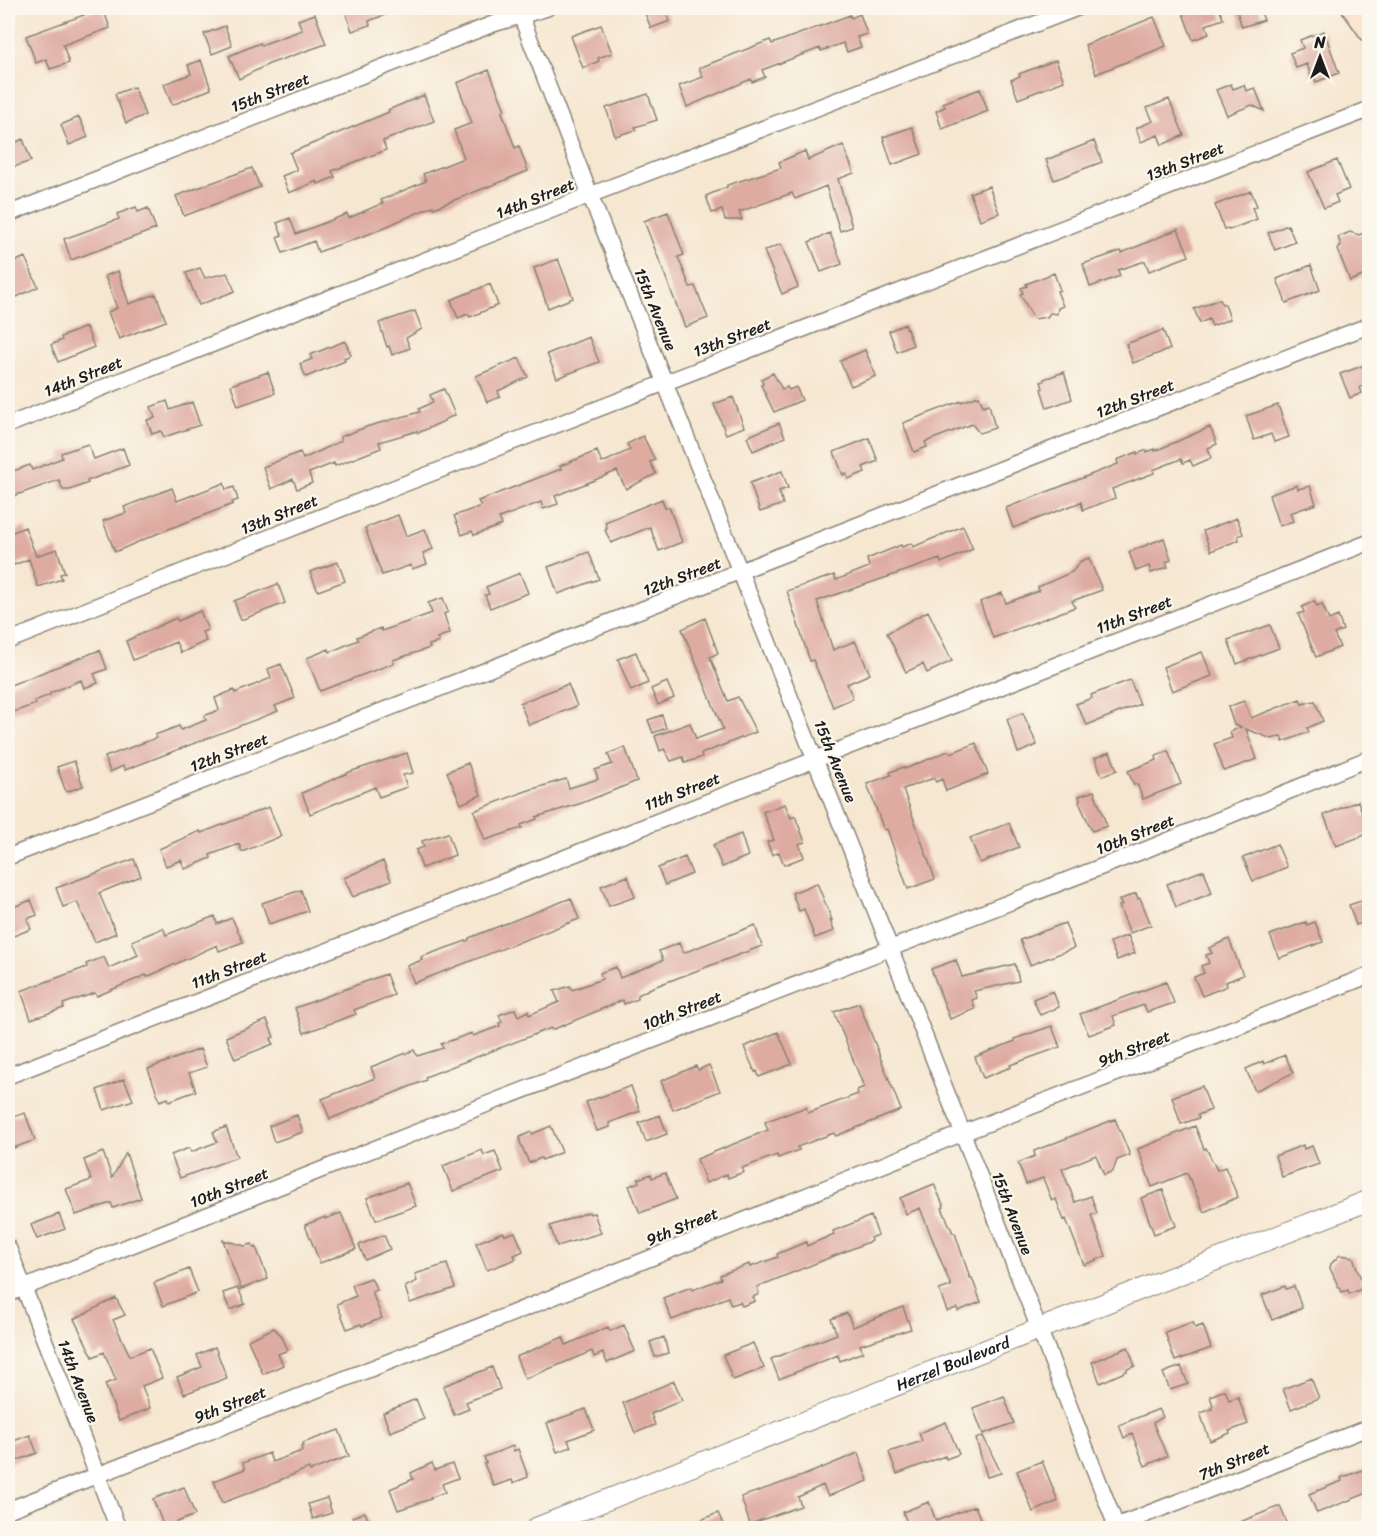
<svg xmlns="http://www.w3.org/2000/svg" width="1377" height="1536" font-family="Sriracha,sans-serif">
<style>
.building{fill:#deaba1}
.lines{fill:none;stroke-linecap:round;stroke-linejoin:round}
.minor-casing{stroke:#898276;stroke-width:18}
.tertiary-casing{stroke:#898276;stroke-width:22}
.secondary-casing{stroke:#898276;stroke-width:24}
.minor{stroke:#fff;stroke-width:15}
.tertiary{stroke:#fff;stroke-width:20}
.secondary{stroke:#fce5d0;stroke-width:21}
.labels{text-anchor:middle;stroke-width:4.5;stroke-linejoin:round;paint-order:stroke}
.street-label{font-size:16px;fill:#1c1c1c;stroke:#fbf7ec}
</style>
<rect width="100%" height="100%" fill="#fbf7ec"/>
<filter id="ink" filterUnits="userSpaceOnUse"><feTurbulence type="fractalNoise" baseFrequency=".0167" numOctaves="2"/><feDisplacementMap in="SourceGraphic" scale="12" xChannelSelector="R" yChannelSelector="G"/><feConvolveMatrix kernelMatrix="1 2 1 2 8 2 1 2 1" color-interpolation-filters="sRGB"/></filter>
<filter id="wash" filterUnits="userSpaceOnUse"><feTurbulence type="fractalNoise" baseFrequency=".008" numOctaves="4" result="noise"/><feDisplacementMap in="SourceGraphic" scale="24" xChannelSelector="R" yChannelSelector="G"/><feGaussianBlur stdDeviation="1.35" result="paint"/><feColorMatrix in="noise" values="0 0 0 0 0 0 0 0 0 0 0 0 0 0 0 0 0 1.4 0 .05"/><feComposite in="paint" operator="in"/></filter>
<g filter="url(#wash)">
<rect width="100%" height="100%" fill="#f6e7d1"/>
<g id="blocks">
<!-- building -->
<path class="building" d="M99 8H103L110 28 63 45 69 63 50 69 46 59 36 63 26 36 84 15 82 14Z
M344 8H400V9L369 21 370 25 352 31Z
M643 8H664L670 21 651 28Z
M1181 8H1219L1223 19 1206 25 1209 34 1193 40Z
M1236 8H1259L1264 20 1242 27Z
M315 14 326 44 269 64 239 79 229 56 260 43 261 45 302 30 298 20Z
M860 14 867 34 857 37 861 47 847 52 843 43 821 51 820 48 762 70 765 77 752 82 751 79 687 107 679 86 703 77 699 68 770 40 772 44 850 15 851 18Z
M1154 17 1166 46 1096 74 1085 45Z
M601 25 612 53 598 58 599 61 583 68 571 36Z
M225 26 232 46 212 54 204 34Z
M1324 31 1339 73 1316 82 1314 75 1311 76 1307 64 1296 68 1290 53 1303 48 1300 40Z
M201 60 211 89 172 105 164 84 191 74 188 65Z
M1056 60 1064 81 1018 99 1011 80 1020 76 1019 74Z
M489 70 505 110 502 112 515 148 519 146 528 171 434 208 433 206 369 234 318 252 314 241 283 253 277 237 282 235 277 223 290 218 296 234 347 214 349 218 383 203 381 200 426 181 423 174 464 158 454 130 472 123 457 83Z
M1231 84 1233 89 1244 85 1246 91 1255 88 1264 111 1252 105 1227 115 1216 90Z
M134 87 145 115 126 123 115 94Z
M980 89 988 111 942 129 936 111 945 107 943 103Z
M648 94 657 120 635 127 636 130 615 136 606 108Z
M424 95 434 121 383 141 386 150 332 171 335 177 318 184 317 181 289 193 282 176 297 170 290 153 389 112 388 110Z
M1169 99 1184 135 1162 145 1158 135 1141 142 1136 128 1153 121 1147 108Z
M79 117 88 137 69 145 61 125Z
M912 127 922 154 892 165 883 137Z
M23 139 31 161 8 169V146Z
M1094 141 1102 162 1054 180 1046 160Z
M843 145 854 173 838 179 852 227 840 231 826 186 795 199 792 193 739 212 742 220H725L722 210 712 213 706 196 727 187V185L781 168 779 162 805 151 808 160Z
M1337 160 1349 189 1335 195 1338 202 1324 208 1308 172Z
M252 168 260 187 184 216 176 196Z
M989 186 999 213 980 220 970 193Z
M1251 191 1257 206 1252 208 1257 219 1229 230 1228 228 1224 229 1215 205Z
M136 207 138 212 148 208 156 229 71 260 64 239 119 219 117 214Z
M668 212 684 255 678 257 690 287 695 286 708 318 685 327 644 221Z
M1288 225 1295 242 1275 250 1268 233Z
M1178 229 1189 256 1149 271 1145 261 1118 270 1120 276 1090 287 1083 264 1121 251 1122 253Z
M1370 230V273L1350 281 1338 250 1341 245 1338 237 1350 232 1359 235Z
M830 233 842 264 821 272 809 242Z
M781 244 798 287 782 294 764 251Z
M25 257 38 287 8 301V284L14 281 8 265Z
M558 259 573 298 548 308 534 268Z
M1311 265 1320 290 1286 303 1277 279Z
M200 268 205 278 227 273 235 291 199 305 186 273Z
M118 271 129 304 156 294 166 321 119 339 108 312 117 308 105 276Z
M1054 273 1060 290 1057 291 1063 306 1058 308 1057 314 1050 313 1047 317 1034 319 1020 294 1023 293 1021 288 1027 286 1026 284Z
M490 284 498 305 470 317 468 314 458 318 451 300Z
M1220 299 1222 304H1225L1230 319 1212 326 1209 319 1200 323 1194 309Z
M415 311 422 329 406 338 410 348 392 355 389 346 387 347 379 323Z
M905 324 913 345 897 352 889 331Z
M86 327 94 347 58 362 51 345 62 340 61 337Z
M1163 330 1170 349 1133 363 1126 344Z
M589 337 599 362 557 378 547 354Z
M345 341 351 355 344 358 345 361 306 377 300 364 312 359 310 355Z
M865 350 876 376 851 386 840 361Z
M519 358 528 377 498 391 500 397 487 402 476 376Z
M1365 365 1370 377V384L1360 387 1362 393 1350 398 1340 374Z
M268 372 275 393 238 406 231 385Z
M1064 372 1072 399 1047 408 1041 389 1043 388 1041 382 1044 381V379Z
M773 373 782 389 787 387 789 390 796 387 802 400 774 412 761 385 763 384 761 379Z
M444 389 455 415 444 420V421L418 433 417 431 379 442 381 448 335 466 334 463 309 473 312 483 297 489 293 479 271 489 263 467 300 452 303 459 341 441 340 437 369 426 420 412 419 409 433 402 430 395Z
M979 396 983 406 989 404 995 428 979 433 972 424 925 442 927 447 914 452 903 423 961 401V402Z
M733 397 744 427 726 434 714 404Z
M167 401 170 410 192 402 200 425 164 437 161 431 152 434 147 420 155 418 151 407Z
M1278 405 1289 437 1274 442 1271 434 1254 440 1246 416Z
M779 423 785 437 753 451 747 437Z
M1210 427 1217 444 1208 448 1211 458 1193 466 1190 460 1183 463 1181 459 1153 470 1154 473 1112 489 1115 498 1083 510 1081 502 1013 528 1006 508 1118 464 1117 460 1137 452V454L1147 450V452L1155 449V451Z
M643 436 655 460 650 462 656 474 626 489 617 471 555 496 558 504 543 509 541 502 499 518 502 525 474 535 472 531 462 535 454 516 481 506 478 501 561 469 560 466 597 451 602 463 630 450 627 444Z
M869 438 878 461 863 467 865 472 848 479 846 473 843 475 834 452Z
M88 444 94 459 123 448 129 465 87 481 88 483 70 490H63L59 480 8 498V473L30 465 32 470 62 458 61 453Z
M782 471 788 488 779 491 783 504 760 512 750 483Z
M224 483 226 490 234 487 238 500 232 502 233 504 161 532 115 552 103 521 126 513 124 507 172 488 177 501Z
M1297 485 1298 489 1310 486 1316 504 1290 513 1293 521 1279 526 1269 495Z
M662 499 665 508 669 507 682 542 659 551 650 527 611 543 605 530 607 529 605 522Z
M398 515 406 536 425 529 433 549 423 553 427 564 412 569 411 565 382 575 365 528Z
M1237 518 1243 534 1238 536 1239 540 1211 551 1203 531Z
M963 526 973 549 941 563 940 559 817 601 833 650 855 641 870 674 847 684 853 698 833 707 813 660 810 661 787 591 834 575 836 580 869 567 867 559 901 545 902 547 912 543 913 547Z
M25 527 36 556 57 549 65 573 60 574 62 579 38 587 29 559 14 565 8 549V534Z
M1164 538 1171 560 1166 562 1168 567 1151 573 1149 566 1136 571 1129 552Z
M589 552 599 579 558 594 548 567Z
M1089 558 1102 590 1072 601 1075 607 993 638 980 602 1002 593 1006 603 1039 591 1038 587 1072 572 1081 561Z
M338 562 345 581 318 591 310 572Z
M520 573 528 593 490 608 485 595 489 594 486 587Z
M278 584 285 603 241 620 234 601Z
M443 598 448 612 444 614 450 633 437 638 439 642 429 645 430 648 393 660 394 663 320 691 307 658 329 649 330 652 358 640 357 637 381 628 382 631 432 613 428 603Z
M1314 601 1317 606 1322 604 1329 620 1338 616 1343 630 1334 634 1340 647 1316 657 1298 614 1304 612 1302 607Z
M200 611 208 630 202 632 206 641 181 653 176 642 133 660 126 641 176 618 178 621Z
M928 611 952 661 927 673 923 664 906 672 887 633Z
M705 618 718 653 710 657 728 701 738 697 756 732 701 754 702 757 685 763 683 757 671 761 664 749 660 751 655 736 690 723 696 739 723 729 682 629Z
M1270 625 1279 648 1237 664 1228 640Z
M100 650 107 669 94 674 98 683 84 688 81 680 50 693V695L34 701 36 704 8 714V686Z
M636 652 648 683 631 691 618 659Z
M1202 652 1212 676 1172 691 1163 667Z
M281 664 295 698 275 706 278 711 125 770 123 766 110 772 105 757 156 738 155 735 179 726 181 730 206 720 204 716 219 710 215 698 234 690 235 693 271 678 268 669Z
M1130 680 1140 704 1087 725 1076 704 1092 698 1091 695Z
M667 682 674 698 658 705 651 689Z
M568 684 577 706 529 725 520 703Z
M1300 699 1302 704 1315 701 1323 721 1307 728 1309 732 1283 742 1281 736 1272 739 1246 729 1257 759 1224 771 1214 744 1232 738 1230 732 1241 727 1234 725 1228 707 1244 701 1251 718Z
M1023 713 1037 745 1018 753 1007 719Z
M662 715 666 728 653 733 648 720Z
M976 743 988 774 946 791 942 779 936 782 934 778 903 789 935 879 908 889 887 829 884 830 867 784 891 775 890 772 904 767 905 769 948 751 951 753Z
M625 747 637 781 582 803 536 817 537 819 521 825 522 828 485 840 474 811 526 791 566 779 569 788 598 779 595 770 612 764 608 754Z
M1168 751 1181 784 1143 799 1137 784 1134 785 1128 771 1157 760 1156 756Z
M1110 752 1117 770 1102 776 1095 758Z
M407 753 413 773 403 775 407 787 379 797 375 787 310 814 302 793 352 771Z
M74 761 83 786 66 792 57 767Z
M468 763 481 795 461 804 447 772Z
M1094 791 1107 826 1092 831 1079 802 1080 800 1079 796Z
M1358 801 1364 817 1370 815V833L1336 846 1324 815Z
M785 804 791 818 795 816 805 842 799 844 804 857 784 865 779 852 772 855 767 842 774 840 763 812Z
M269 807 281 836 242 852 239 844 210 855 211 858 185 869 181 860 166 866 159 849 200 831 201 833Z
M1009 823 1019 847 980 863 970 838Z
M448 833 455 855 422 868 416 850 424 847 422 841Z
M741 834 748 856 722 867 713 845Z
M1277 844 1287 867 1253 881 1243 858Z
M685 857 692 874 665 885 658 868Z
M134 859 141 876 99 893 116 933 95 942 77 902 63 907 56 888Z
M383 861 391 880 353 897 344 878Z
M1204 870 1212 893 1176 907 1167 884Z
M628 876 635 897 609 906 601 886Z
M817 883 832 920H830L834 931 815 938 804 909 799 911 792 893Z
M301 890 308 911 269 924 262 903Z
M1136 893 1138 899 1140 898 1151 925 1130 933 1119 906 1122 905 1119 900Z
M571 898 579 919 414 983 407 966 422 960 421 957 469 940V938Z
M1370 898V921L1356 925 1349 905Z
M31 900 37 915 27 919 31 929 11 937 8 926V909Z
M215 916 217 924 232 918 243 942 219 951 217 945 147 977 146 975 97 996 95 993 63 1004 64 1008 31 1019 21 991 87 967 86 964 104 957 109 968 138 955 132 941 163 928 166 935Z
M1306 922 1307 925 1315 922 1323 942 1279 958 1270 935Z
M1065 923 1074 948 1030 965 1020 940Z
M755 925 762 946 651 988 638 995V999L624 1004 623 1000 552 1030 551 1028 425 1077 426 1080 330 1119 322 1099 375 1078 371 1067 414 1050 417 1056 443 1048 441 1044 472 1033 473 1036 500 1026 499 1023 502 1022 499 1015 515 1009 518 1016 528 1011 529 1015 559 1002 554 991 570 986 572 990 602 979 600 973 616 967 620 978 663 960 659 951 679 943 683 953Z
M1128 935 1135 953 1117 960 1110 942Z
M1229 939 1243 975 1226 982 1227 986 1202 996 1194 977 1204 973 1201 966 1209 963 1206 955 1212 953 1209 948Z
M956 960 962 977 1015 964 1019 981 974 991 977 998 972 1000 975 1009 950 1019 931 969Z
M386 974 394 995 354 1010 356 1014 304 1033 295 1008Z
M1166 982 1174 1003 1147 1012 1144 1005 1113 1016 1116 1025 1089 1035 1080 1014Z
M1053 991 1059 1007 1040 1015 1033 999Z
M859 1003 901 1110 836 1136 834 1133 797 1147 799 1150 778 1158 777 1155 742 1168 744 1172 728 1178 727 1174 706 1183 697 1159 768 1130 765 1122 785 1114V1115L806 1107 808 1113 858 1094 857 1090 864 1087 834 1012Z
M267 1020 274 1037 271 1038 273 1044 235 1059 226 1037Z
M1052 1026 1060 1047 1010 1065 1011 1067 983 1078 975 1057 1015 1041 1014 1039Z
M778 1032 792 1064 759 1077 757 1071 755 1072 744 1047Z
M200 1049 207 1067 189 1073 196 1091 169 1101 168 1098 160 1101 148 1069Z
M1285 1055 1293 1073 1255 1091 1246 1069 1263 1061 1264 1064Z
M709 1065 720 1091 673 1110 661 1081 696 1066 698 1070Z
M124 1079 133 1100 104 1110 97 1090Z
M631 1086 640 1111 609 1123 610 1127 597 1131 586 1102Z
M1202 1086 1211 1110 1198 1115 1199 1118 1181 1124 1172 1097Z
M25 1113 35 1140 8 1150V1119Z
M297 1115 303 1132 274 1142 269 1126Z
M660 1115 667 1134 646 1142 639 1123Z
M1115 1119 1130 1155 1117 1160 1113 1171 1104 1175 1096 1155 1062 1169 1075 1202 1091 1196 1097 1213 1091 1215 1106 1256 1084 1265 1066 1219 1064 1220 1056 1199 1052 1201 1043 1178 1026 1184 1018 1163 1035 1156 1034 1151Z
M551 1126 562 1152 542 1160 541 1158 529 1163 520 1142V1137L531 1132 532 1134Z
M1195 1126 1204 1149 1206 1148 1217 1170 1225 1167 1238 1197 1204 1212 1187 1173 1152 1187 1138 1149Z
M226 1127 237 1157 180 1178 171 1155 189 1148 191 1152 217 1142 213 1132Z
M1303 1145 1304 1149 1312 1146 1319 1164 1282 1177 1275 1156Z
M482 1150 484 1155 495 1151 503 1171 453 1191 443 1166Z
M103 1152 112 1178 126 1153 141 1198 113 1208 111 1203 76 1215 66 1189 91 1180 84 1160Z
M665 1173 676 1199 640 1213 629 1186 639 1182 638 1179 651 1174 652 1178Z
M407 1183 416 1206 376 1220 367 1198Z
M934 1184 944 1207 942 1208 953 1233H955L970 1278H972L981 1302 958 1311 957 1308 947 1311 939 1290 951 1286 920 1208 906 1214 900 1198Z
M1163 1190 1176 1226 1154 1234 1141 1198Z
M589 1212 590 1214 594 1213 601 1233 557 1246 550 1226Z
M341 1213 356 1249 320 1263 305 1225 325 1217V1219Z
M59 1214 65 1229 37 1239 31 1225Z
M871 1216 878 1235 870 1238 871 1241 757 1287 759 1294 753 1297 755 1301 742 1306 740 1302 731 1305 728 1297 672 1320 663 1298 691 1287 692 1290 721 1279 720 1275 749 1264 750 1267 778 1257 777 1254 806 1242 807 1246 834 1234 833 1231Z
M503 1232 505 1235 515 1232 523 1251 514 1255 516 1259 487 1270 476 1243Z
M384 1235 390 1249 365 1260 359 1245Z
M223 1240 245 1246 252 1244 254 1248 256 1247 268 1279 241 1289Z
M1340 1255 1353 1257 1364 1288 1349 1294 1348 1290 1342 1292 1340 1287 1339 1288 1330 1268 1331 1264Z
M447 1264 455 1288 410 1303 405 1287 417 1281 415 1274Z
M189 1269 198 1292 163 1306 154 1283Z
M371 1278 377 1290 372 1292 382 1318 362 1326 361 1324 347 1329 337 1304 356 1296 352 1285Z
M1285 1286 1286 1289 1294 1286 1302 1308 1272 1320 1262 1295Z
M238 1288 245 1304 230 1310 223 1293Z
M116 1298 125 1315 113 1320 130 1356 150 1348 162 1378 142 1386 150 1408 119 1421 105 1384 116 1380 104 1352 93 1357 74 1319Z
M903 1307 911 1329 860 1345 863 1352 840 1361 838 1355 779 1379 771 1359 837 1334 831 1319 847 1313 853 1327Z
M1193 1322 1195 1328 1203 1325 1211 1348 1175 1361 1165 1332Z
M624 1325 635 1351 607 1363 603 1353 594 1357 592 1351 525 1379 516 1357 563 1337 566 1345 608 1327 610 1331Z
M274 1328 281 1335 288 1350 278 1354 283 1365 263 1374 248 1340Z
M664 1337 668 1353 655 1357 650 1342Z
M753 1343 764 1368 733 1380 723 1355Z
M215 1347 227 1378 184 1394 177 1377 202 1367 197 1355Z
M1128 1347 1135 1366 1127 1369V1371L1100 1383 1092 1362Z
M1181 1366 1188 1384 1170 1390 1163 1373Z
M492 1367 500 1389 466 1402 469 1409 454 1415 443 1386Z
M1311 1378 1319 1398 1291 1409 1283 1389Z
M674 1381 682 1400 651 1414 655 1425 635 1433 623 1403Z
M1225 1390 1229 1400 1238 1397 1248 1424 1229 1431 1230 1433 1210 1441 1200 1413 1212 1409 1211 1407 1213 1406 1210 1396Z
M1004 1396 1014 1423 983 1434 973 1408Z
M416 1399 424 1419 390 1432 383 1413Z
M586 1409 594 1430 568 1440 571 1447 557 1452 547 1423Z
M1159 1409 1163 1417 1153 1423 1167 1456 1145 1466 1132 1434 1124 1438 1119 1425Z
M946 1422 959 1454 946 1459 945 1456 897 1474 889 1452 922 1441 919 1433Z
M339 1430 349 1456 310 1471 309 1468 280 1480V1481L222 1503 214 1481 245 1469 243 1463 269 1453 272 1462 302 1451 301 1446H303V1443Z
M30 1435 37 1453 8 1464V1443Z
M983 1436 1001 1473 987 1477 976 1439Z
M513 1446 514 1451 518 1449 528 1477 513 1483 512 1480 494 1486 484 1464 486 1463 484 1457Z
M858 1453 868 1481 828 1496 823 1485 798 1497 801 1506 750 1524 741 1497 805 1475Z
M1042 1461 1058 1501 1033 1512 1017 1471Z
M432 1463 435 1470 452 1464 458 1478 442 1484 445 1492 430 1498 431 1499 398 1510 390 1489 413 1479 411 1473Z
M1365 1469 1370 1479V1492L1317 1513 1309 1494 1342 1481 1341 1478Z
M184 1487 195 1515 164 1527 153 1499Z
M327 1498 332 1513 313 1519 308 1504Z
M929 1502 936 1521 975 1506 984 1528H909L903 1512Z
M1280 1506 1289 1528H1225Z
M365 1512 372 1528H357L352 1517Z
M718 1513 725 1528H681Z"/>
</g>
</g>
<g filter="url(#ink)">
<use href="#blocks" fill-opacity="0" stroke="#898276" stroke-width="1.5"/>
<g class="lines">
<!-- minor casing -->
<g class="minor-casing">
<path id="minor" d="M518 8 590 195 891 950 1117 1528
M8 214 493 24 547 8
M8 425 590 195 1077 8
M8 641 386 491 1370 109
M8 857 1370 325
M8 1076 1370 542
M8 1247 118 1528
M8 1294 485 1105 1145 850 1370 758
M8 1510 483 1325 963 1133 1370 975
M1111 1528 1370 1427"/>
</g>
<!-- tertiary casing -->
<g class="tertiary-casing">
<g id="tertiary">
<path id="s1" d="M536 1528 1039 1329 1370 1200"/>
</g>
</g>
<!-- secondary casing -->
<g class="secondary-casing">
<path id="secondary" d="M1353 8 1370 32"/>
</g>
<!-- minor -->
<use href="#minor" class="minor"/>
<!-- tertiary -->
<use href="#tertiary" class="tertiary"/>
<!-- secondary -->
<use href="#secondary" class="secondary"/>
</g>
</g>
<g class="labels">
<!-- street labels -->
<g class="street-label">
<text transform="translate(270 92) rotate(-21)" y="6">15th Street</text>
<text transform="translate(1185 161) rotate(-21)" y="6">13th Street</text>
<text transform="translate(535 198) rotate(-22)" y="6">14th Street</text>
<text transform="translate(656 309) rotate(68)" y="6">15th Avenue</text>
<text transform="translate(732 337) rotate(-21)" y="6">13th Street</text>
<text transform="translate(83 376) rotate(-22)" y="6">14th Street</text>
<text transform="translate(1135 398) rotate(-21)" y="6">12th Street</text>
<text transform="translate(279 514) rotate(-22)" y="6">13th Street</text>
<text transform="translate(682 576) rotate(-21)" y="6">12th Street</text>
<text transform="translate(1134 614) rotate(-21)" y="6">11th Street</text>
<text transform="translate(229 752) rotate(-21)" y="6">12th Street</text>
<text transform="translate(836 761) rotate(68)" y="6">15th Avenue</text>
<text transform="translate(682 791) rotate(-21)" y="6">11th Street</text>
<text transform="translate(1135 834) rotate(-22)" y="6">10th Street</text>
<text transform="translate(229 969) rotate(-21)" y="6">11th Street</text>
<text transform="translate(682 1010) rotate(-21)" y="6">10th Street</text>
<text transform="translate(1134 1048) rotate(-21)" y="6">9th Street</text>
<text transform="translate(229 1187) rotate(-22)" y="6">10th Street</text>
<text transform="translate(1013 1213) rotate(69)" y="6">15th Avenue</text>
<text transform="translate(682 1226) rotate(-22)" y="6">9th Street</text>
<text dy="6" stroke="none"><textPath href="#s1" startOffset="448">Herzel Boulevard</textPath></text>
<text transform="translate(79 1381) rotate(69)" y="6">14th Avenue</text>
<text transform="translate(230 1404) rotate(-21)" y="6">9th Street</text>
<text transform="translate(1234 1461) rotate(-22)" y="6">7th Street</text>
</g>
</g>
<!-- margin -->
<rect width="1377" height="1536" fill="none" stroke="#fbf7ec" stroke-width="30"/>
<!-- north arrow -->
<g transform="translate(1320 57)" stroke="#fbf7ec" stroke-width="4.5" paint-order="stroke">
<path d="M0-4.5L10 22L0 15L-10 22Z" fill="#1c1c1c"/>
<text y="-9" font-size="16" font-weight="bold" text-anchor="middle" fill="#1c1c1c">N</text>
</g>
</svg>
